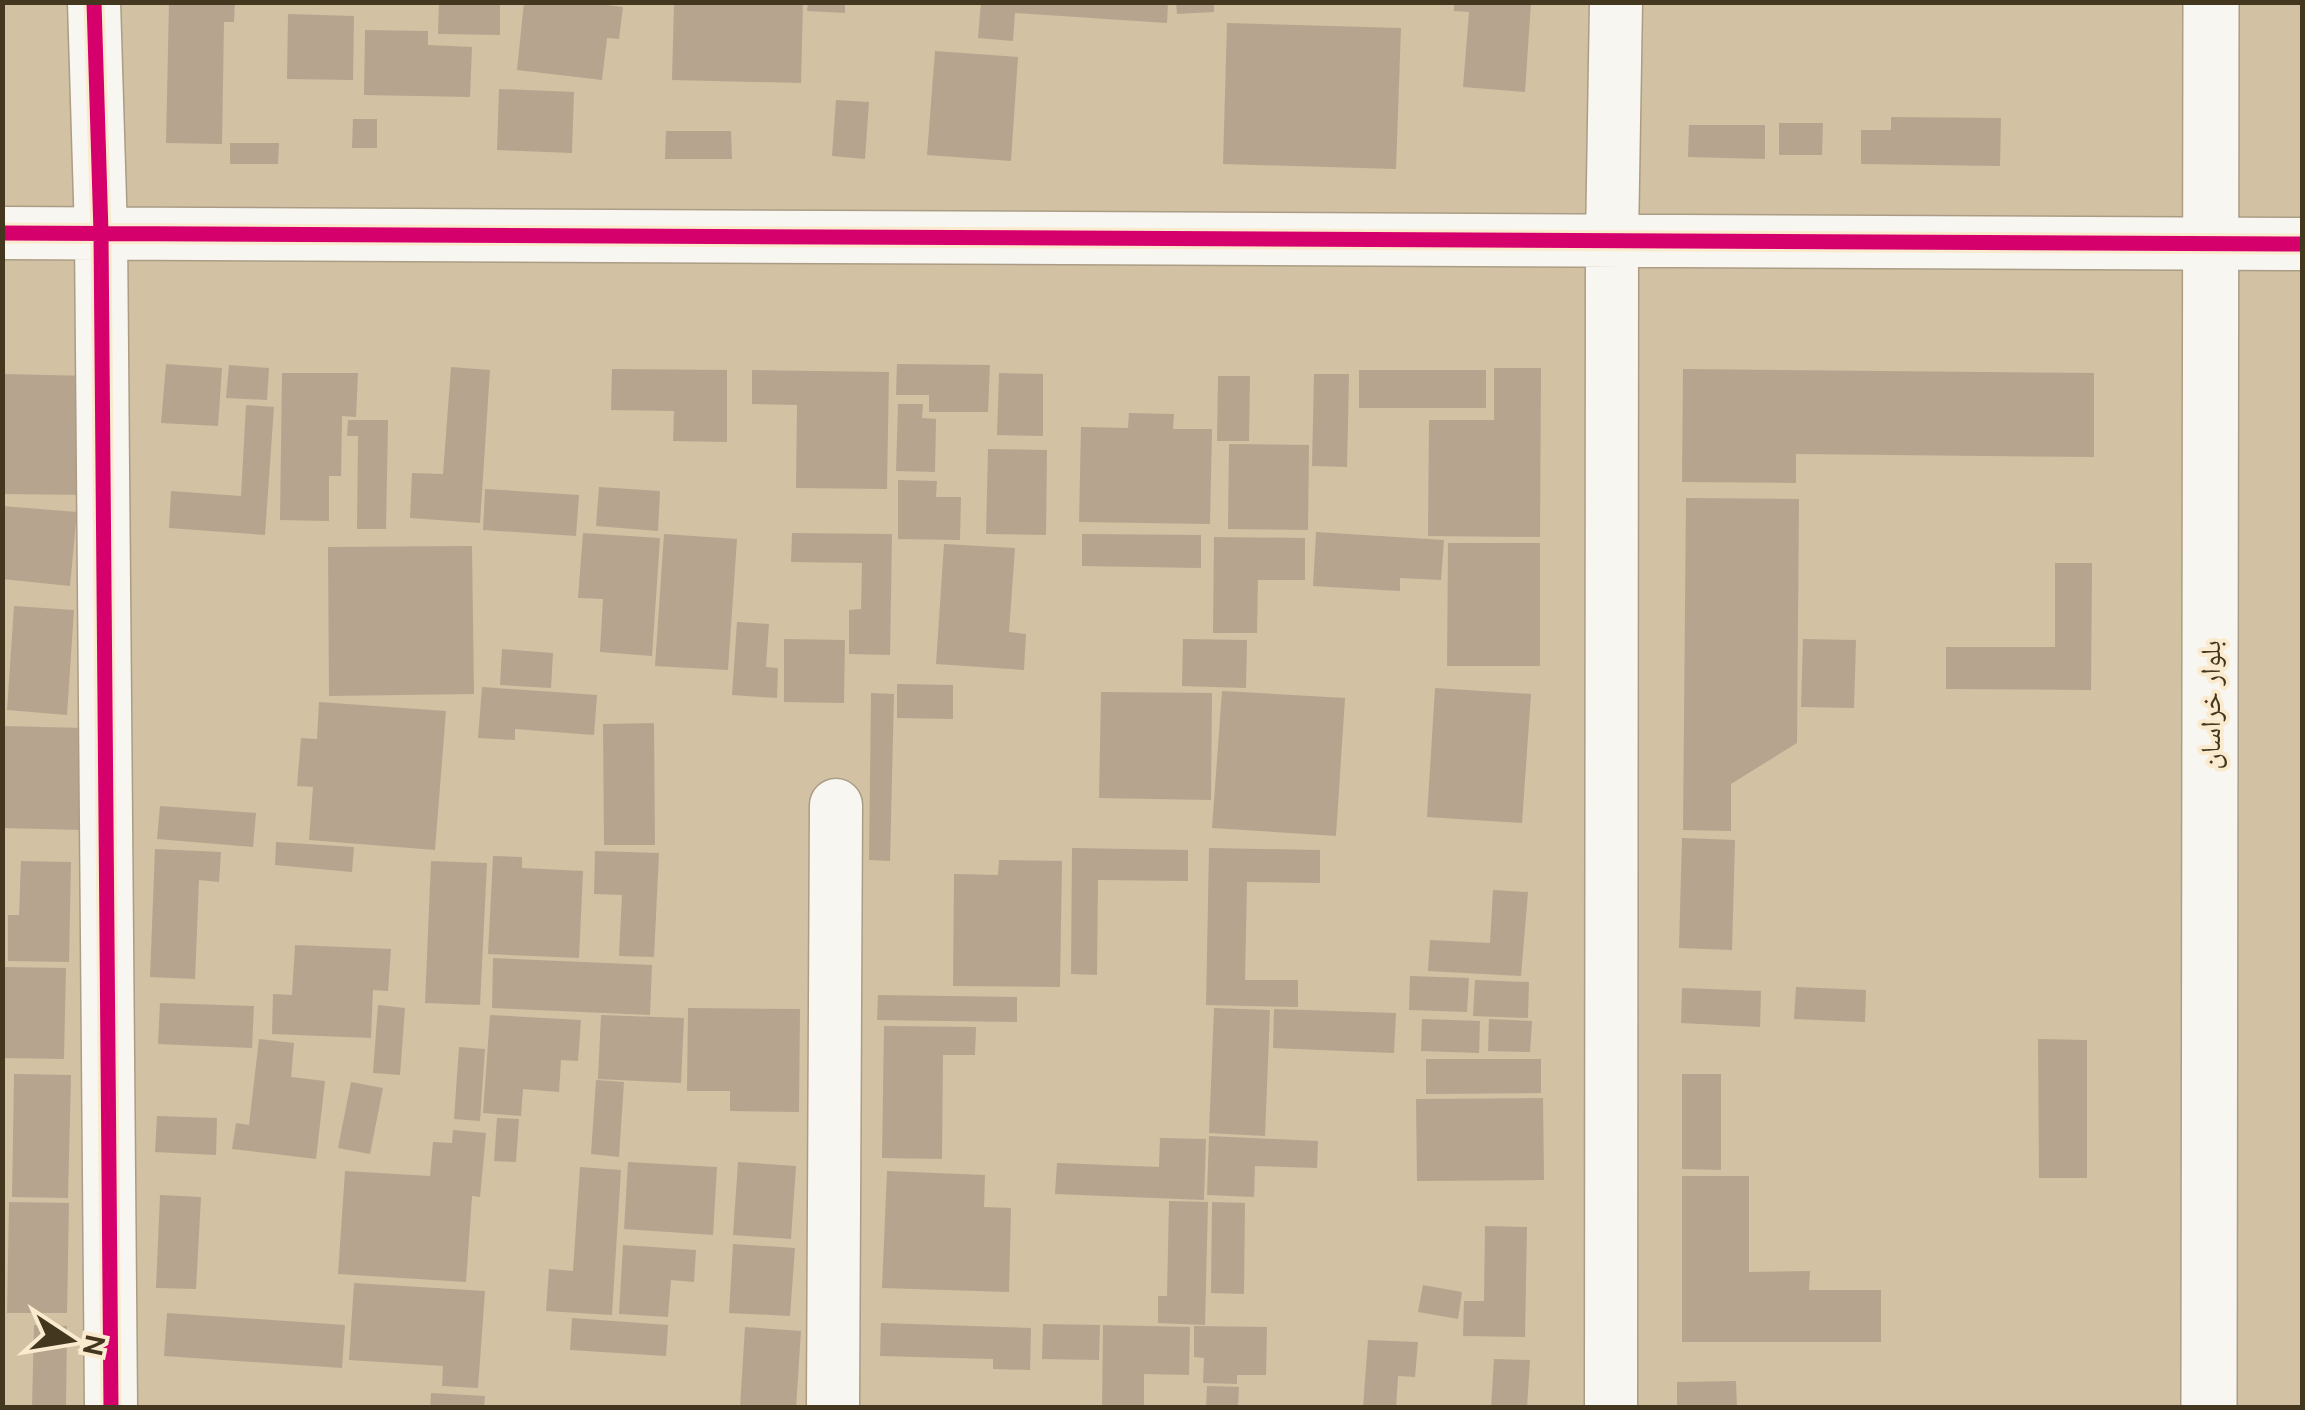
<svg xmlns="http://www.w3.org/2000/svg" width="2305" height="1410" font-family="Ubuntu,'Noto Naskh Arabic',sans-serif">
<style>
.building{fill:#b6a48f}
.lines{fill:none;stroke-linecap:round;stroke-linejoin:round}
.minor-casing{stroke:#ab9d85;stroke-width:55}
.secondary-casing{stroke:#ab9d85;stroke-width:58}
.minor{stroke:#f8f6f1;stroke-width:52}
.secondary{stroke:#f8f6f1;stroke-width:55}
.cycleway-casing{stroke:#faeace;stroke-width:21}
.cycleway{stroke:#d6006c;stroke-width:15}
.labels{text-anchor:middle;stroke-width:8;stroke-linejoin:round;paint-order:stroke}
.street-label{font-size:28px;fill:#443720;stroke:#faeace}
</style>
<rect width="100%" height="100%" fill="#d3c1a3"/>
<!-- building -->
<path class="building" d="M169 2H235L234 22H224L222 144 166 143Z
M439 2H500V35L438 34Z
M524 2H583L623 7 619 39 607 38 602 80 517 70Z
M674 2H803L801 83 672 80Z
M808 2H845V13L807 11Z
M981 2H1168L1167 23 1015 13 1013 41 978 38Z
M1176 2H1214V12L1177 14Z
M1454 2H1531L1525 92 1463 87 1469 12 1454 11Z
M288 14 354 16 353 80 287 79Z
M1227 23 1401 28 1396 169 1223 164Z
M365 30 428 31V45L472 47 470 97 364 95Z
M935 51 1018 57 1011 161 927 155Z
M499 89 574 92 572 153 497 150Z
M836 100 869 102 865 159 832 156Z
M1891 117 2001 118 2000 166 1861 164V130H1891Z
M353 119H377V148H352Z
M1779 123H1823L1822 155H1779Z
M1689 125H1765V159L1688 157Z
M666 131H731L732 159H665Z
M230 143H279L278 164H230Z
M166 364 222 368 218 426 161 423Z
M897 364 990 365 988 412H929V395H896Z
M229 365 269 368 267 400 226 398Z
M451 367 490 370 480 523 410 518 412 473 443 474Z
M1494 368H1541L1540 537 1428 536 1429 420H1494Z
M612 369 727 370V442L673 441 674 411 611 410Z
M1683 369 2094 373V457L1796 454V483L1682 482Z
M752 370 889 372 887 489 796 488 797 405 752 404Z
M1359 370H1486V408H1359Z
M282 373H358L356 417 342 416 341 476H329V521L280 520Z
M999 373 1043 374V436L997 435Z
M2 374 92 376 90 495 2 494Z
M1314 374H1349L1347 467 1312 466Z
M1218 376H1250L1249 441H1217Z
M898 404H923L922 418 936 419 935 472 896 471Z
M246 405 274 407 265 535 169 528 171 491 241 496Z
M1129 413 1174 414 1173 429H1212L1210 524 1079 522 1081 427 1128 428Z
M348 420H388L386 529H357L358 436H347Z
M1229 444 1309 445 1308 530 1228 529Z
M988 449 1047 450 1046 535 986 534Z
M898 480 937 481 936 497H961L960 540 898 539Z
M599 487 660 491 658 531 596 526Z
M485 489 579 495 576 536 483 530Z
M1686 498 1799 499 1797 743 1731 784V831L1683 830Z
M2 506 77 512 70 586 2 579Z
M1316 532 1444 540 1441 580 1400 578V591L1313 586Z
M583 533 660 538 652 656 600 652 603 599 578 598Z
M792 533 892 534 890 655 849 654V610L861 609 862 563 791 562Z
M664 534 737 539 728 670 655 666Z
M1082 534 1201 535V568L1082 566Z
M1214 537 1305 538V580H1258L1257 633H1213Z
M1448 543H1540V666H1447Z
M944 544 1015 548 1009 632 1026 634 1024 670 936 664Z
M472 546 474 694 329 696 328 547Z
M2055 563H2092L2091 690 1946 689V647H2055Z
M14 606 74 610 67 715 7 710Z
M737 622 769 624 766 667 778 668 777 698 732 695Z
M784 639 845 640 844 703 784 702Z
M1183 639 1247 640 1246 688 1182 686Z
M1803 639 1856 640 1854 708 1801 707Z
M502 649 553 653 551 688 500 685Z
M897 684 953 685V719L897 718Z
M482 687 597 695 594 735 515 729V740L478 738Z
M1435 688 1531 694 1522 823 1427 817Z
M1222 691 1345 698 1336 836 1212 828Z
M1101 692 1212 693 1211 800 1099 798Z
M871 693 894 694 890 861 869 860Z
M319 702 446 711 435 850 309 840 313 787 297 786 301 738 317 739Z
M654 723 655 845H604L603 724Z
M2 726 85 728 83 830 2 828Z
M160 806 256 813 253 847 157 839Z
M1682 838 1735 840 1732 950 1679 948Z
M276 842 354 847 352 872 275 865Z
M1072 848 1188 850V881L1098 880 1097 975 1071 974Z
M1209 848 1320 850V883L1247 882 1245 980H1298V1007L1206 1005Z
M155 849 221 852 219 882 199 880 195 979 150 977Z
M595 851 659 853 654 957 619 956 622 895 594 894Z
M493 856 522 857V868L583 871 579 958 488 954Z
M999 860 1062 861 1060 987 953 986 954 874 998 875Z
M21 861 71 862 69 962 8 961V915H19Z
M431 861 487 863 480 1005 425 1003Z
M1493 890 1528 892 1521 976 1428 971 1430 940 1490 943Z
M295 945 391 949 388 991 373 990 371 1038 272 1034 273 994 292 995Z
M493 958 652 965 650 1015 492 1008Z
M5 967 66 968 64 1059 4 1058Z
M1410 976 1469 978 1467 1012 1409 1010Z
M1475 980 1529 982 1528 1018 1473 1016Z
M1796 987 1866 990 1865 1022 1794 1019Z
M1682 988 1761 991 1760 1027 1681 1023Z
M878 995 1017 997V1022L877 1020Z
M160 1003 254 1006 252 1048 158 1044Z
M378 1005 405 1008 400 1075 373 1073Z
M688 1008 800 1009 799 1112 730 1111V1091H687Z
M1214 1008 1270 1010 1265 1136 1209 1133Z
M1274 1009 1396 1013 1394 1053 1273 1048Z
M490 1015 581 1020 578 1061 561 1060 559 1092 523 1089 521 1116 483 1113Z
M601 1015 684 1018 681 1083 598 1079Z
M1422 1019 1480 1021 1479 1053 1421 1051Z
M1489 1019 1532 1021 1530 1052 1488 1051Z
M884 1026 976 1027 975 1055H943L942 1159 882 1158Z
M259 1039 294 1043 291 1077 325 1081 316 1159 232 1149 236 1123 249 1125Z
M2038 1039 2087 1040V1178H2039Z
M459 1047 485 1049 480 1121 454 1119Z
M1426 1059H1541V1093L1426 1094Z
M14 1074 71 1075 68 1198 12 1197Z
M1682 1074H1721V1170L1682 1169Z
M596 1080 624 1082 619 1157 591 1154Z
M351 1082 383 1088 370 1154 338 1148Z
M1543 1098 1544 1180 1417 1181 1416 1099Z
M157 1116 217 1118 216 1155 155 1152Z
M497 1118 519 1119 516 1162 494 1161Z
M453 1130 486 1133 480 1197 472 1196 466 1282 338 1274 345 1171 430 1176 433 1142 452 1143Z
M1209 1136 1318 1141 1317 1168 1255 1166 1254 1197 1207 1195Z
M1160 1138 1206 1139 1204 1200 1055 1194 1057 1163 1159 1167Z
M628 1162 717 1167 713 1235 624 1229Z
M738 1162 796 1166 791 1239 733 1235Z
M580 1167 621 1170 612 1315 546 1311 549 1269 573 1271Z
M887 1171 985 1175 984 1207 1011 1208 1009 1292 882 1288Z
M1682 1176H1749V1272L1810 1271 1809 1290H1881V1342H1682Z
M160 1195 201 1197 196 1289 156 1288Z
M1169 1201 1208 1202 1205 1325 1158 1323V1296H1167Z
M9 1202 69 1203 67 1313H7Z
M1212 1202 1245 1203 1244 1294 1211 1293Z
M1485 1226 1527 1227 1525 1337 1463 1336 1464 1301H1484Z
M733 1244 795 1248 790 1316 729 1313Z
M623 1245 696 1250 694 1282 671 1280 668 1317 619 1314Z
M354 1283 485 1291 478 1388 442 1386 443 1366 349 1360Z
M1423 1285 1462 1292 1458 1319 1418 1312Z
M167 1313 345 1325 342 1368 164 1356Z
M572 1318 668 1325 666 1356 570 1350Z
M881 1323 1031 1328 1030 1370 993 1369V1359L880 1356Z
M1043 1324 1100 1325 1099 1360 1042 1359Z
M34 1325 67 1326 66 1408H32Z
M1103 1325 1190 1327 1189 1375 1144 1374V1408H1102Z
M1194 1326 1267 1327 1266 1375H1237V1384L1203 1383 1204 1358 1194 1357Z
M745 1327 801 1331 796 1408H740Z
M1368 1340 1418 1342 1415 1377 1398 1376 1396 1408H1363Z
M1494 1359 1530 1360 1527 1408H1491Z
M1736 1381 1737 1408H1677V1382Z
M1207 1386 1239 1387 1238 1408H1206Z
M431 1393 485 1396 484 1408H430Z"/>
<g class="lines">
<!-- minor casing -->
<g class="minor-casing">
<path id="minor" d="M94 2 101 233 111 1408
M2 233 2302 244
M833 1408 836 805
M1611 1408 1612 241 1616 2"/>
</g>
<!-- secondary casing -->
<g class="secondary-casing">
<path id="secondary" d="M2209 1408 2211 2"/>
</g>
<!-- minor -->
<use href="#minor" class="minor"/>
<!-- secondary -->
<use href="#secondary" class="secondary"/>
<!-- cycleway casing -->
<g class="cycleway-casing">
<path id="cycleway" d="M94 2 101 233 111 1408
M2 233 2302 244"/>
</g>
<!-- cycleway -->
<use href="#cycleway" class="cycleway"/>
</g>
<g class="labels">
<!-- street labels -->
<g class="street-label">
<text transform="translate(2210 705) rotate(-90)" y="10">بلوار خراسان</text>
</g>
</g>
<!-- border -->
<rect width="2305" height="1410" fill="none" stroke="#443720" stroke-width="10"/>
<!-- north arrow -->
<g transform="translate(70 1340) rotate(102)" stroke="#faeace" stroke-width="8" paint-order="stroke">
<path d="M0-8L18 38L0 25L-18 38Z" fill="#443720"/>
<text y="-15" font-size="28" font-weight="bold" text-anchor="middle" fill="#443720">N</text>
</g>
</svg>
